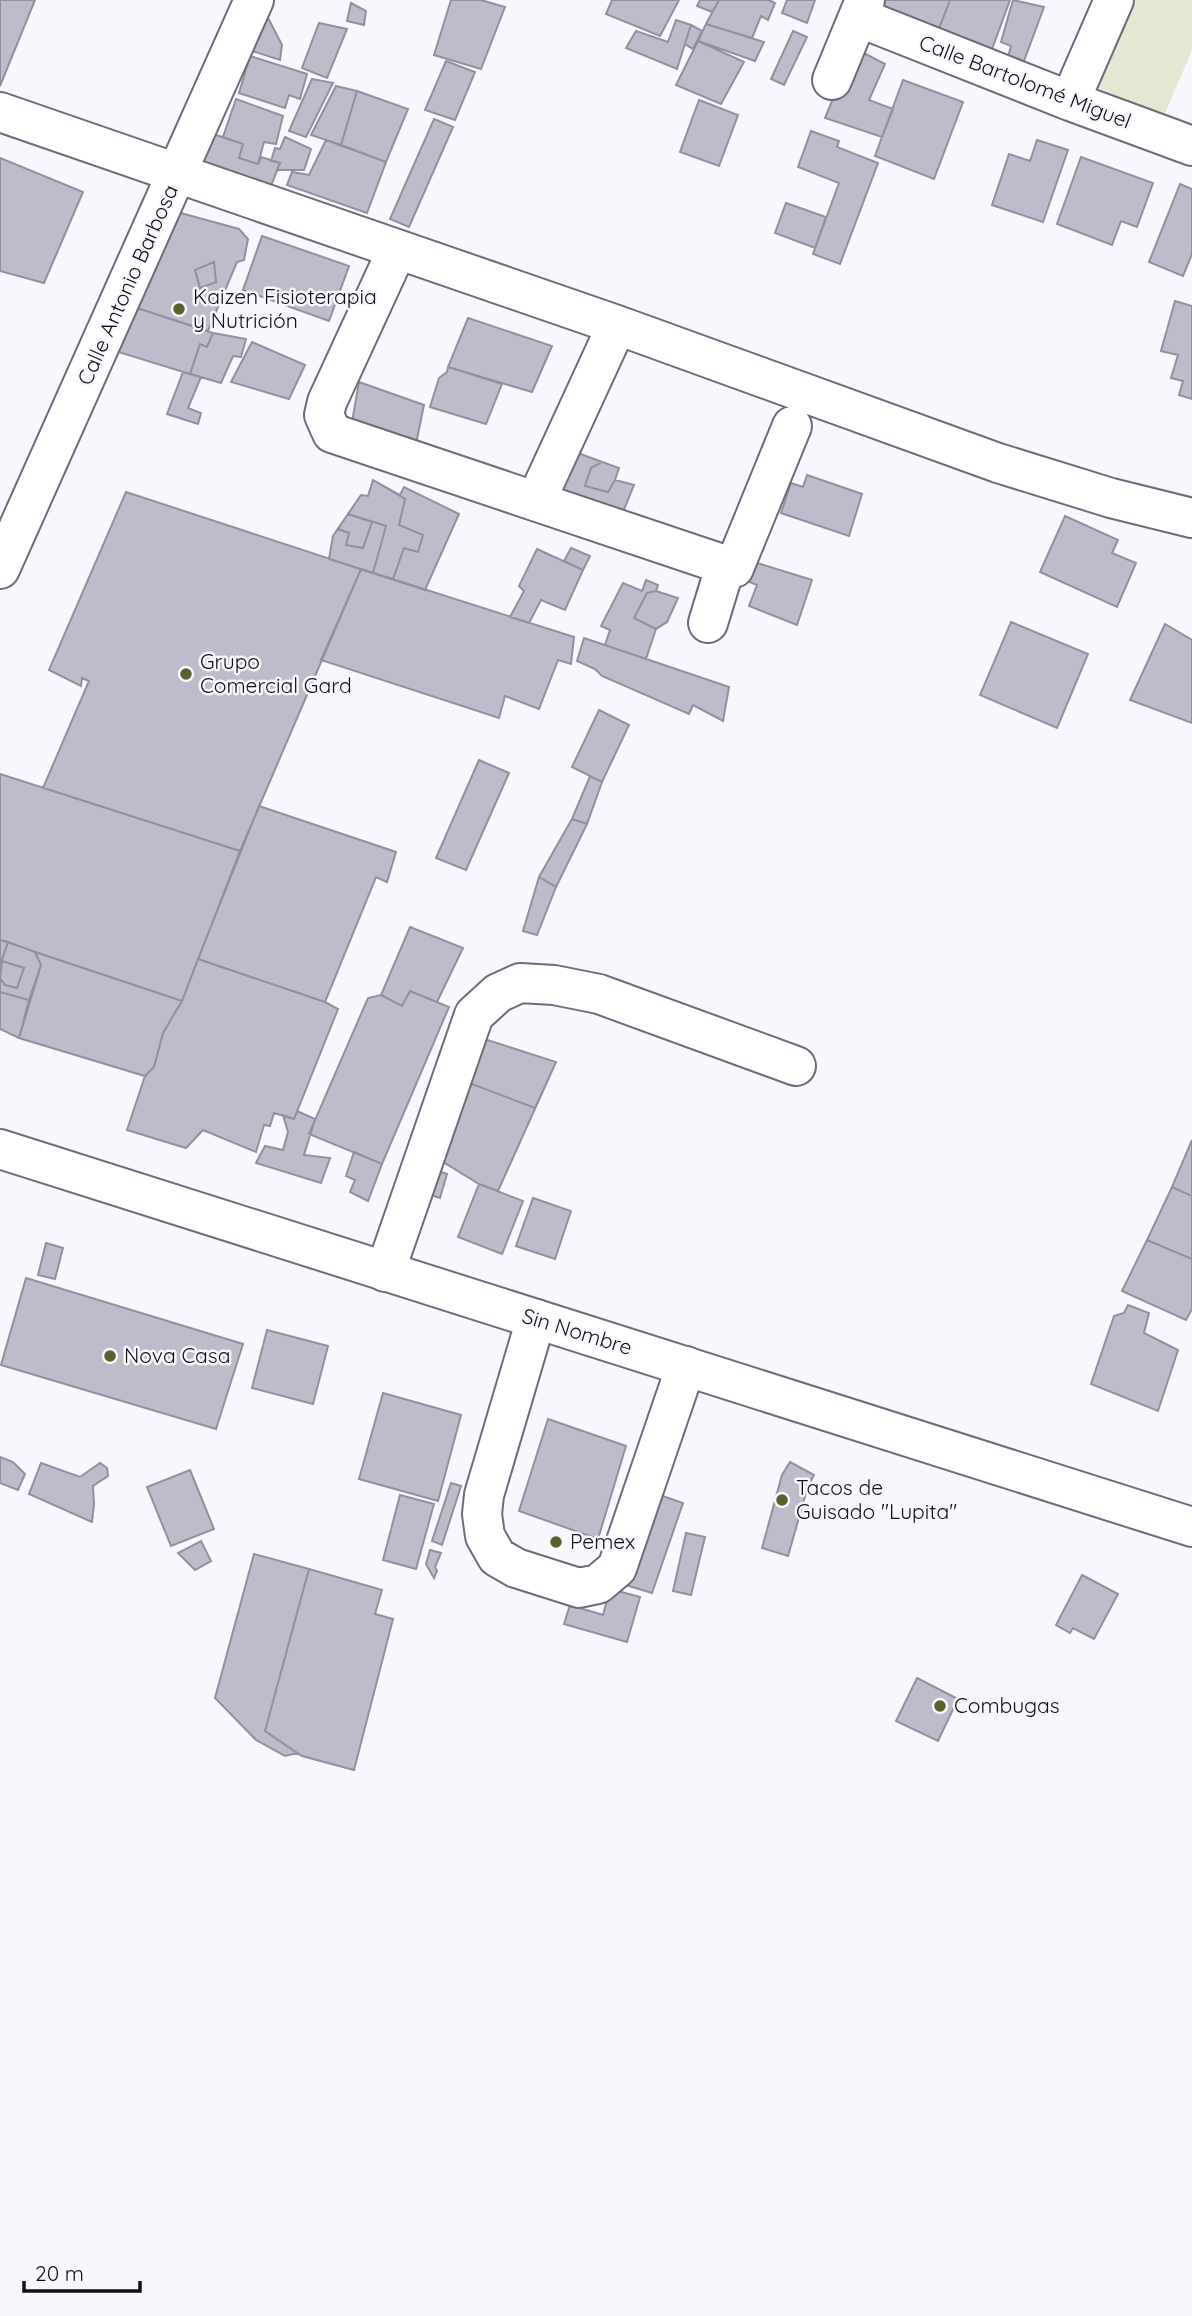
<svg xmlns="http://www.w3.org/2000/svg" width="1192" height="2316" font-family="Quicksand,sans-serif">
<style>
.green{fill:#e5e7d2}
.building{fill:#bcbccb;stroke:#90909f;stroke-width:2}
.lines{fill:none;stroke-linecap:round;stroke-linejoin:round}
.minor-casing{stroke:#6d6c7a;stroke-width:42}
.major-casing{stroke:#6d6c7a;stroke-width:42}
.minor{stroke:#fff;stroke-width:38}
.major{stroke:#fff;stroke-width:38}
.poi-dot{fill:#5d602d;stroke:#f7f7fd;stroke-width:2.5}
.labels{text-anchor:middle;stroke-width:5;stroke-linejoin:round;paint-order:stroke}
.street-label{font-size:21px;fill:#111116;stroke:#f7f7fd}
.poi-label{font-size:21px;fill:#111116;stroke:#f7f7fd;text-anchor:start}
</style>
<rect width="100%" height="100%" fill="#f7f7fd"/>
<!-- green -->
<path class="green" d="M1122 0H1192V50L1164 116 1087 83Z"/>
<!-- building -->
<path class="building" d="M0 0H35L0 86Z
M451 0H481L505 7 481 69 434 55Z
M612 0H679L660 36 606 14Z
M700 0H719L712 12 697 6Z
M719 0H769L775 3 768 20 761 16 752 38 706 24Z
M787 0H815L807 23 782 13Z
M874 0H950L935 39 916 35Z
M950 0H1010L988 60 935 39Z
M1013 0 1044 7 1021 69 1007 61 1011 46 1001 42Z
M351 3 366 11 364 25 347 21Z
M265 12 282 45 280 60 243 48Z
M676 20 691 25 677 69 626 48 636 31 668 42Z
M319 23 347 29 327 78 302 68Z
M706 24 764 42 755 61 698 41Z
M691 25 702 31 693 49 685 44Z
M793 31 807 37 784 85 771 79Z
M698 41 744 62 721 104 676 85Z
M854 48 885 64 869 100 893 109 882 137 825 118Z
M250 56 307 74 300 99 289 95 285 108 239 93Z
M446 61 475 72 455 120 425 110Z
M312 79 333 83 306 137 289 131Z
M903 80 963 102 934 179 875 156Z
M336 86 357 91 341 145 311 135Z
M357 91 408 109 386 162 341 145Z
M236 99 283 116 276 144 264 142 258 164 239 158 243 144 223 137Z
M699 100 738 115 719 166 680 152Z
M434 119 453 127 409 227 390 219Z
M204 131 243 144 239 158 258 164 261 157 280 163 271 186 195 159Z
M811 131 839 141 837 147 878 163 840 264 813 254 839 183 798 167Z
M285 137 311 149 304 170H277L280 163 271 161 275 148 280 149Z
M326 140 386 162 367 213 287 185 292 172 309 175Z
M1037 140 1068 150 1043 222 992 205 1009 154 1030 161Z
M1081 157 1153 183 1137 227 1121 221 1112 245 1057 224Z
M0 158 83 192 44 283 0 271Z
M1180 184 1192 189V254L1183 276 1149 262Z
M786 203 826 217 815 248 775 233Z
M177 212 239 229 248 239 244 260 237 262 208 331 137 308Z
M262 236 349 266 329 321 243 290Z
M214 262 216 282 200 288 195 270Z
M1175 301 1192 306V399L1179 395 1183 381 1171 378 1178 355 1161 351Z
M137 308 213 333 207 347 200 344 190 374 115 351Z
M468 318 552 346 532 392 448 367Z
M213 333 246 339 241 357 233 356 221 383 190 374 200 344 207 347Z
M252 342 305 365 289 399 231 382Z
M448 367 502 384 486 424 430 407 439 378 447 372Z
M183 372 201 377 188 408 201 413 198 424 167 414Z
M359 382 424 405 416 444 352 422Z
M567 449 619 468 615 480 634 485 621 517 545 491Z
M567 449 602 462 591 468 585 486 608 492 615 480 634 485 621 517 545 491Z
M807 475 862 494 849 536 781 513 791 483 803 487Z
M373 480 400 495 404 487 459 514 425 590 329 559 333 536 361 495 368 496Z
M373 480 405 499 399 525 423 535 418 552 404 548 393 579 373 573 386 526 348 514 361 495 368 496Z
M126 492 361 569 240 851 43 788 89 681 82 678 81 686 49 670Z
M348 514 372 522 363 548 346 545 349 533 338 529Z
M1065 516 1118 540 1112 553 1136 563 1117 607 1040 572Z
M571 548 590 556 583 570 564 561Z
M537 549 583 570 565 610 541 600 529 623 510 617 524 591 519 586Z
M754 562 812 580 797 625 749 606 757 585 747 581Z
M361 569 574 637 571 664 558 660 539 709 505 696 499 718 321 660Z
M646 580 658 585 656 591 678 598 667 622 656 629 646 659 605 645 610 630 601 626 623 583 642 591Z
M656 591 678 598 667 622 656 629 634 618 647 593Z
M1011 622 1088 654 1057 728 980 695Z
M1165 624 1192 640V723L1130 700Z
M584 638 729 687 723 721 693 705 689 714 602 676 595 669 577 661Z
M599 710 629 725 602 782 572 767Z
M479 760 509 773 466 870 436 858Z
M0 774 240 851 182 1001 0 940Z
M590 776 602 782 587 824 572 819Z
M259 806 396 852 387 882 376 877 325 1002 198 959Z
M572 819 587 824 556 887 539 877Z
M539 877 556 887 537 935 523 931Z
M410 927 463 948 437 1002 410 991 402 1006 381 995Z
M0 940 8 942 0 966Z
M8 942 35 952 41 965 29 1000 0 992V966Z
M35 952 182 1001 163 1033 154 1067 145 1076 19 1038 41 965Z
M198 959 325 1002 338 1009 294 1119 274 1113 270 1126 264 1125 256 1152 203 1130 186 1148 127 1130 145 1076 154 1067 163 1033 182 1001Z
M2 961 24 968 17 988 5 985 0 978Z
M410 991 449 1007 382 1164 309 1134 368 998 381 995 402 1006Z
M0 992 29 1000 19 1038 0 1029Z
M475 1036 556 1062 498 1191 479 1184 432 1155Z
M475 1036 556 1062 535 1108 459 1079Z
M297 1111 315 1119 304 1155 330 1158 321 1183 256 1163 265 1146 283 1150 288 1132 283 1115 294 1119Z
M1192 1140V1196L1172 1187Z
M354 1152 382 1164 368 1201 350 1192 355 1180 346 1176Z
M428 1168 447 1174 440 1198 421 1192Z
M479 1184 523 1201 502 1254 458 1237Z
M1172 1187 1192 1196V1259L1147 1240Z
M533 1198 571 1211 555 1259 516 1246Z
M1147 1240 1192 1259V1309L1186 1320 1122 1291Z
M46 1243 63 1248 55 1279 38 1275Z
M26 1278 243 1344 216 1429 1 1365Z
M1128 1305 1149 1313 1144 1333 1178 1350 1158 1411 1091 1384 1114 1316 1124 1313Z
M267 1330 328 1346 313 1404 252 1388Z
M383 1393 461 1415 438 1501 359 1479Z
M548 1419 626 1446 598 1539 519 1511Z
M0 1457 13 1462 25 1474 18 1490 0 1483Z
M790 1462 814 1475 808 1486 788 1556 762 1548 782 1475Z
M41 1463 80 1477 100 1463 107 1468 108 1476 93 1486 94 1504 92 1522 29 1494Z
M190 1470 214 1529 171 1546 147 1487Z
M451 1483 461 1486 442 1545 432 1541Z
M657 1494 683 1503 652 1593 626 1585Z
M400 1495 434 1504 416 1569 383 1560Z
M686 1533 705 1537 691 1595 673 1591Z
M201 1541 211 1561 195 1570 178 1553Z
M430 1550 441 1553 435 1567 437 1571 434 1578 426 1564Z
M254 1554 309 1569 265 1731 297 1753 285 1756 256 1740 215 1698Z
M309 1569 382 1590 375 1614 393 1619 354 1770 302 1756 265 1731Z
M1082 1575 1118 1594 1094 1639 1073 1628 1070 1633 1056 1625Z
M610 1589 640 1597 627 1642 564 1624 570 1605 603 1615Z
M917 1678 958 1699 938 1741 896 1721Z"/>
<g class="lines">
<!-- minor casing -->
<g class="minor-casing">
<path id="minor" d="M858 17 1070 101 1192 146
M832 80 865 0
M1070 101 1114 0
M0 112 617 325 998 463 1111 498 1192 518
M397 250 327 402 324 415 332 433 734 568 792 426
M536 501 617 325
M0 569 254 0
M708 623 726 564
M385 1272 474 1015 498 993 520 983 554 985 599 994 796 1066
M536 1319 484 1495 482 1514 485 1536 497 1557 516 1568 579 1588 598 1584 617 1568 686 1366"/>
</g>
<!-- major casing -->
<g class="major-casing">
<path id="major" d="M0 1149 1192 1527"/>
</g>
<!-- minor -->
<use href="#minor" class="minor"/>
<!-- major -->
<use href="#major" class="major"/>
</g>
<!-- markers -->
<g class="poi-dot">
<circle cx="179" cy="309" r="7"/>
<circle cx="186" cy="674" r="7"/>
<circle cx="110" cy="1356" r="7"/>
<circle cx="782" cy="1500" r="7"/>
<circle cx="556" cy="1542" r="7"/>
<circle cx="940" cy="1706" r="7"/>
</g>
<g class="labels">
<!-- street labels -->
<g class="street-label">
<text transform="translate(1025 82) rotate(21)" y="7">Calle Bartolomé Miguel</text>
<text transform="translate(128 285) rotate(-66)" y="7">Calle Antonio Barbosa</text>
<text transform="translate(577 1332) rotate(17)" y="7">Sin Nombre</text>
</g>
<!-- poi labels -->
<g class="poi-label">
<text x="193" y="304">Kaizen Fisioterapia<tspan x="193" dy="24">y Nutrición</tspan></text>
<text x="200" y="669">Grupo<tspan x="200" dy="24">Comercial Gard</tspan></text>
<text x="124" y="1363">Nova Casa</text>
<text x="796" y="1495">Tacos de<tspan x="796" dy="24">Guisado "Lupita"</tspan></text>
<text x="570" y="1549">Pemex</text>
<text x="954" y="1713">Combugas</text>
</g>
</g>
<!-- scale -->
<path d="M24 2281v10h116v-10" fill="none" stroke="#111116" stroke-width="3.5"/>
<text x="35" y="2281" font-size="21" fill="#111116" stroke="#f7f7fd" stroke-width="5" paint-order="stroke">20 m</text>
</svg>
